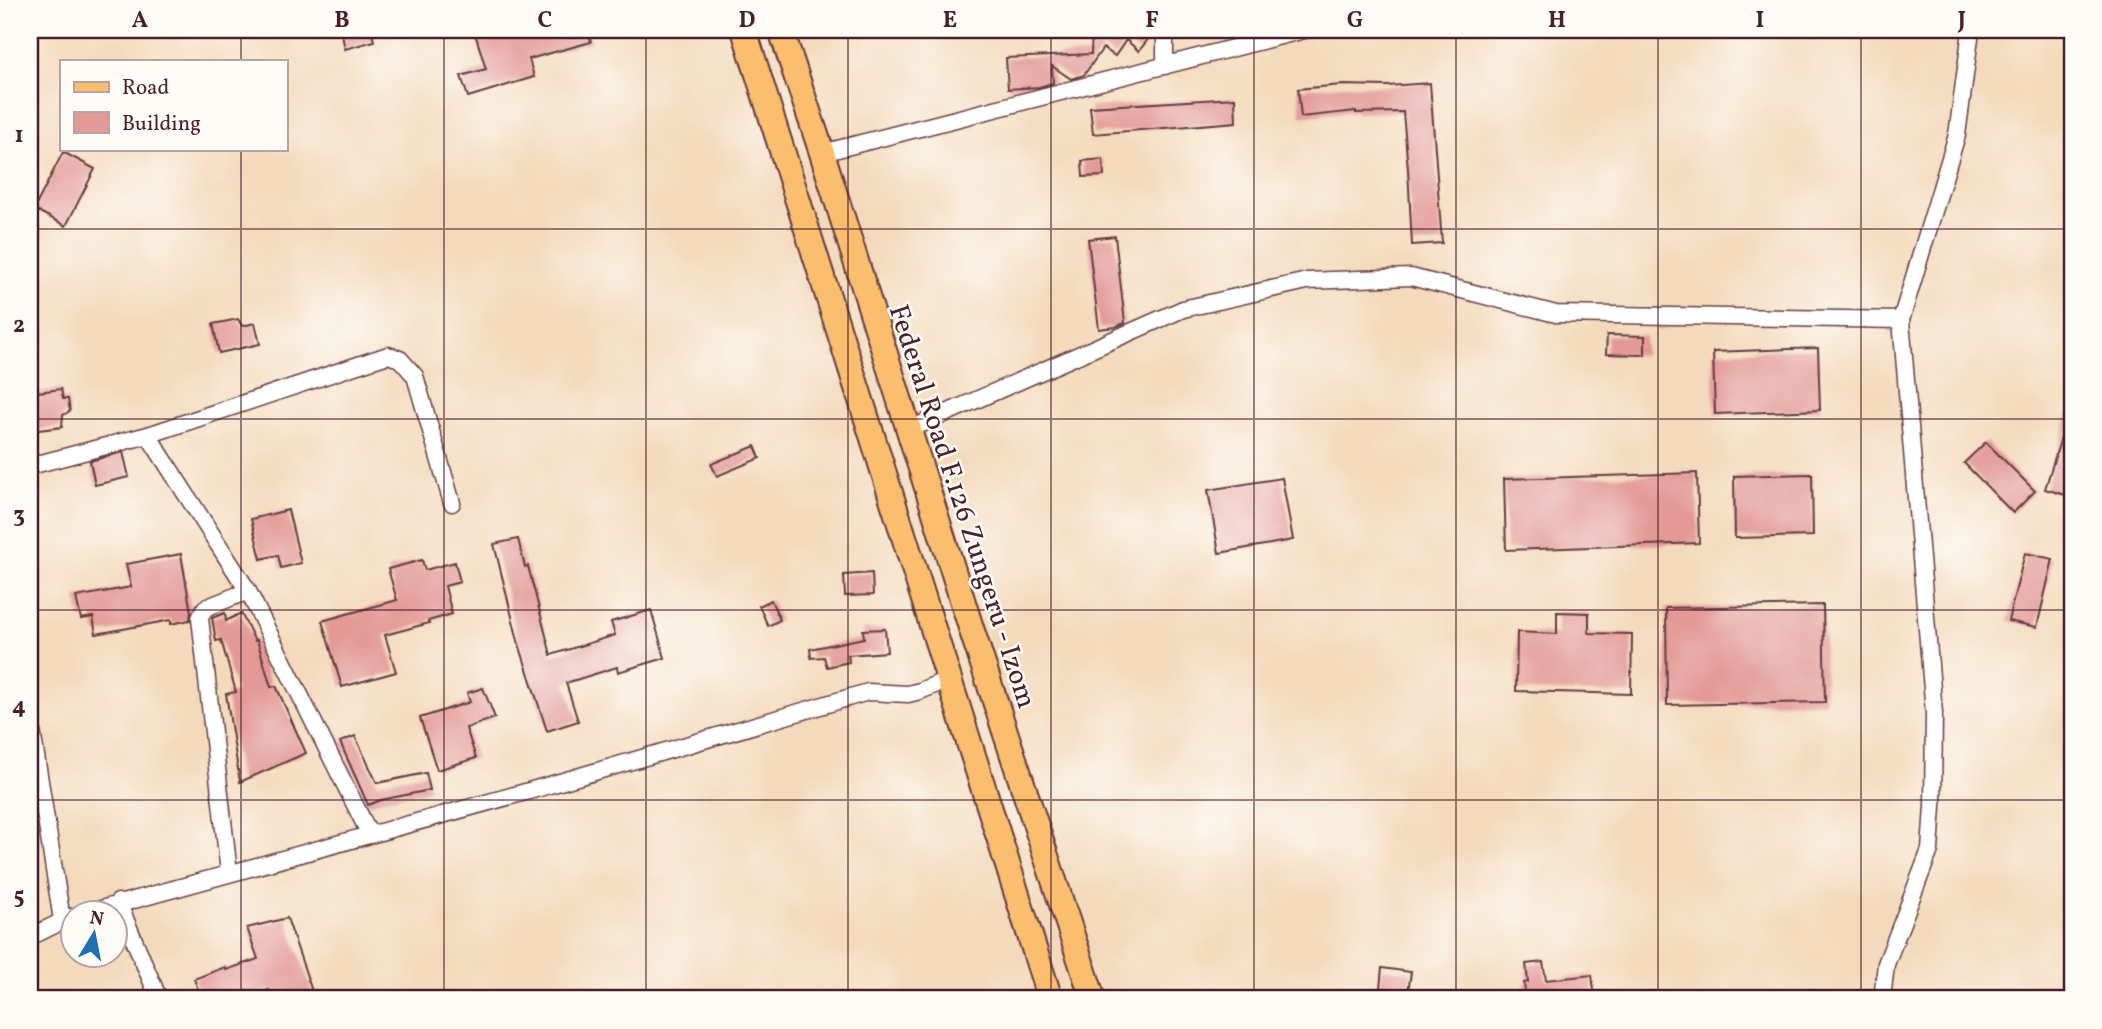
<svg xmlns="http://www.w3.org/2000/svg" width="2102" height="1029" font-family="Vollkorn,serif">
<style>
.building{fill:#e39996}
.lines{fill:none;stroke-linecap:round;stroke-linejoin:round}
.minor-casing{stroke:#643b41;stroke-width:19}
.primary-casing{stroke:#643b41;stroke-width:28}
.minor{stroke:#fff;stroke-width:16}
.primary{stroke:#fabe6e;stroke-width:24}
.grid{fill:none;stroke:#4a1f2b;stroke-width:2;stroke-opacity:0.55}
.labels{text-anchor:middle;stroke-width:5;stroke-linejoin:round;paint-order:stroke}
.street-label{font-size:28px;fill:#4a1f2b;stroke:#fdfcf7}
.neatline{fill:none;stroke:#4a1f2b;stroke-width:2.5}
.grid-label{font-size:23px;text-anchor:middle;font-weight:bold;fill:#4a1f2b}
</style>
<rect width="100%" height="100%" fill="#fdfcf7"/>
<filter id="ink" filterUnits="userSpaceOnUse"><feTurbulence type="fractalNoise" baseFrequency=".0143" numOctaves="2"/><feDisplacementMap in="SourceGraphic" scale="14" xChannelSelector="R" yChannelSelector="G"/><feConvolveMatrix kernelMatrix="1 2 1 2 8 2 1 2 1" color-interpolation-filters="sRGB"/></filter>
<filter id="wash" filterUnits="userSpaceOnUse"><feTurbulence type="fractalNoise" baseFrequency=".00686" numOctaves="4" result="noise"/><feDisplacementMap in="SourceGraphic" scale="28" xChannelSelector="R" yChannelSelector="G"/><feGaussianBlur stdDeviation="1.57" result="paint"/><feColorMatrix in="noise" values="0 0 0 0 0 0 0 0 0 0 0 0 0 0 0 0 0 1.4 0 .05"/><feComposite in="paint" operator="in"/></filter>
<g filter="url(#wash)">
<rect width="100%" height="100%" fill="#f4dabc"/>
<g id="blocks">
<!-- building -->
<path class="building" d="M341 30H371L374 41 345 49Z
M474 30H588L591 42 529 59 534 77 468 97 461 76 486 69Z
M1092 30H1155L1139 51 1126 40 1115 56 1103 48 1084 75 1071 79 1052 66 1053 83 1039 87 1008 89 1006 58 1091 54Z
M1430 83 1442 243 1412 245 1408 169 1403 112 1356 113V111L1301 117 1298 89 1342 85 1387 86Z
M1235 98 1236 122 1093 134 1090 107Z
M63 152 95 169 66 226 34 209Z
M1103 159 1104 176 1083 177 1082 161Z
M1115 236 1125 323 1115 327 1099 329 1088 239Z
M238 319 242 326 255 323 260 344 219 353 213 324Z
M1607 335 1645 336V355L1606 354Z
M1818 348 1820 410 1715 414 1713 352Z
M61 389 63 399H68L70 411 63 415 62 427 30 431V393Z
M2069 412 2072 413V497L2045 489Z
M1986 442 2035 491 2013 513 1964 463Z
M755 446 760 458 717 476 711 464Z
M123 452 129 477 95 485 90 461Z
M1697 473 1699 543 1506 550 1504 479Z
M1812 474 1813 536 1735 538 1734 476Z
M1282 478 1293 540 1219 553 1208 490Z
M288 510 301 563 281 568 278 555 261 559 251 519Z
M518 539 525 567 528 566 551 655 615 635 611 622 651 610 665 658 618 672 617 667 566 683 578 721 547 731 518 641 494 544Z
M2025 553 2053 559 2037 627 2008 621Z
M181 554 191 612 190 620 171 624V620L96 634 93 617 81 619 76 597 131 587 126 564Z
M422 560 425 570 455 562 460 582 445 586 452 614 428 621 429 623 385 635 396 672 342 687 322 621 397 600 388 569Z
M872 573 873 595 845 596 844 575Z
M771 600 780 620 768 626 759 606Z
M1823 605 1825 702 1667 705 1666 608Z
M1557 612 1589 613V633L1632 634 1631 694 1516 691 1517 632 1557 634Z
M225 613 226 621 241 613 255 641 257 640 271 687 276 686 306 753 240 782 226 694 236 692 221 640 216 641 212 618Z
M885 629 887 652 848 655 849 662 827 667 824 657 811 658 810 649 864 638 863 630Z
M483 688 495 718 466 728 476 758 437 770 420 718 470 702 467 693Z
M355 736 377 783 426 773 430 790 381 800 368 805 340 742Z
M287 918 313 994 296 999H272L269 990 240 999H202L194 979 225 967 226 970 258 959 247 928Z
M1543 962 1546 980 1592 975 1595 998 1526 999 1524 983 1528 982 1526 964Z
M1382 968 1411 972 1408 992 1380 988Z"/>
</g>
</g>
<g filter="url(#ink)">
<use href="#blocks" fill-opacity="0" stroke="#643b41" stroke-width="2"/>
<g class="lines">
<!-- minor casing -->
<g class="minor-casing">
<path id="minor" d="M1165 30V66
M822 153 1304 30
M908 430 1183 309 1307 281 1411 277 1556 314 1901 320
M148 435 248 591 370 835
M30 466 148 435 388 355 400 359 415 376 452 503
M30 718 62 920
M229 873 200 618 205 608 248 591
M118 902 159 999
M83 914 529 791 868 692 908 694 920 691 949 679
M30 937 71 917
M1882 999 1886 964 1930 850 1933 806 1934 713 1901 320 1957 135 1971 30"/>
</g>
<!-- primary casing -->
<g class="primary-casing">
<path id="primary" d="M744 30 1050 999
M781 30 822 153 972 631 1093 999"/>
</g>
<!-- minor -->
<use href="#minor" class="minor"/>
<!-- primary -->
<use href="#primary" class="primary"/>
</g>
</g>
<!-- grid -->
<path class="grid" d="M241 30V61M444 30V999M646 30V999M848 30V999M1051 30V999M1254 30V999M1456 30V999M1658 30V999M1861 30V999M241 149V999M30 229H2072M30 419H2072M30 610H2072M30 800H2072"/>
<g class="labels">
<!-- street labels -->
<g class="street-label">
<text transform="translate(964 506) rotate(72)" y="10">Federal Road F.126 Zungeru - Izom</text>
</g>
</g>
<!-- margin -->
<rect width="2102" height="1029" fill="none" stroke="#fdfcf7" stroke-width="77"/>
<!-- legend -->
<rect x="60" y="60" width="228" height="91" fill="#fdfcf7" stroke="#b5a4a5" stroke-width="2"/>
<rect x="74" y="82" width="35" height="10" fill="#fabe6e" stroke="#b5a4a5" stroke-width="2"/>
<text x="122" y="94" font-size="21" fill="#4a1f2b">Road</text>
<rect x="74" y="112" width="35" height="21" fill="#e39996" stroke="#b5a4a5" stroke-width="2"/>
<text x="122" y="130" font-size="21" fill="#4a1f2b">Building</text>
<!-- north arrow -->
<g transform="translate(94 934) rotate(10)"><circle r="33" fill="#fdfcf7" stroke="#b5a4a5" stroke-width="2"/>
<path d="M0-5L12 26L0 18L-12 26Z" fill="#1f6fb2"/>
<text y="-10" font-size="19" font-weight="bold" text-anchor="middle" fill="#4a1f2b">N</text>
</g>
<rect x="38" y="38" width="2026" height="952" class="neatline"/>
<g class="grid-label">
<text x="140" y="27">A</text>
<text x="342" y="27">B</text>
<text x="545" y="27">C</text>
<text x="747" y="27">D</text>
<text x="950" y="27">E</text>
<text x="1152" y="27">F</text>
<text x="1355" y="27">G</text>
<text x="1557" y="27">H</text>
<text x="1760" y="27">I</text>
<text x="1962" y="27">J</text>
<text x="19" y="142">1</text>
<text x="19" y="332">2</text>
<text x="19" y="522">3</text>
<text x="19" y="713">4</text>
<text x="19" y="903">5</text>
</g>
</svg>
